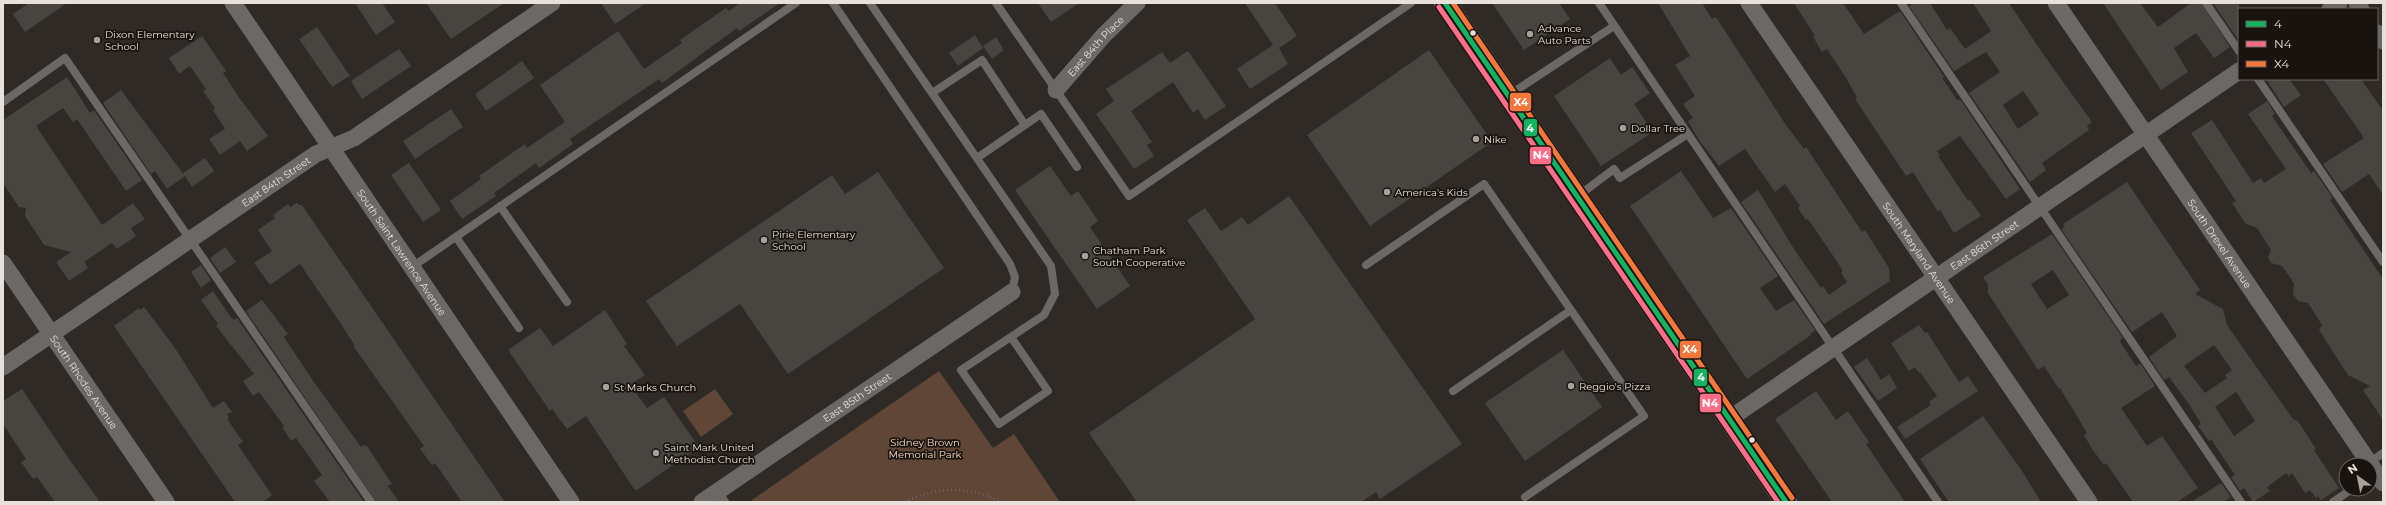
<svg xmlns="http://www.w3.org/2000/svg" width="2386" height="505" font-family="Montserrat,sans-serif">
<style>
.green{fill:#5f4637}
.building{fill:#484440;fill-rule:evenodd}
.lines{fill:none;stroke-linecap:round;stroke-linejoin:round}
.path{stroke:#6c6866;stroke-width:2.5;stroke-dasharray:1 3;stroke-linecap:butt}
.lane{stroke:#6b6866;stroke-width:8}
.street{stroke:#6b6866;stroke-width:17}
.secondary{stroke:#65615d;stroke-width:22}
.bus-1-casing{stroke:#18130f;stroke-width:8}
.bus-2-casing{stroke:#18130f;stroke-width:8}
.bus-3-casing{stroke:#18130f;stroke-width:8}
.bus-1{stroke:#13b361;stroke-width:5}
.bus-2{stroke:#fb6d88;stroke-width:5}
.bus-3{stroke:#f5763a;stroke-width:5}
.bus-dot{fill:#e8e0db;stroke:#18130f;stroke-width:1.5}
.poi-dot{fill:#a8a09c;stroke:#18130f;stroke-width:1.5}
.labels{text-anchor:middle;stroke-width:3.5;stroke-linejoin:round;paint-order:stroke}
.poi-label{font-size:10px;fill:#e8e0db;stroke:#18130f;text-anchor:start}
.street-label{font-size:10px;fill:#e8e0db;stroke:#18130f}
.park-label{font-size:10px;fill:#fbd9c5;stroke:#18130f}
.line-badge{stroke:#18130f;stroke-width:1.5}
.badge-label{font-size:11px;text-anchor:middle;font-weight:bold;fill:#fff}
</style>
<rect width="100%" height="100%" fill="#302a26"/>
<!-- green -->
<path class="green" d="M939 371 993 448 1014 434 1060 502H749Z
M715 389 733 414 701 437 683 411Z"/>
<!-- building -->
<path class="building" d="M29 3H67L25 32 13 14Z
M355 3H382L395 22 376 35Z
M426 3H504L451 39Z
M601 3H646L615 24Z
M740 3H780L739 31 737 28 662 83 659 79 570 139 573 144 539 168 536 163 494 193 496 196 462 219 450 201 481 179 479 176 525 144 527 148 565 122 540 85 618 31 644 69 682 43 680 40 726 8 729 11Z
M1038 3H1079L1051 22Z
M1245 3H1275L1297 36 1279 48 1288 64 1250 89 1237 69 1273 45Z
M1492 3H1559L1570 19 1524 50Z
M1658 3H1702L1712 19 1716 17 1786 125 1804 149 1806 147 1862 232 1865 230 1889 268 1890 281 1824 324 1741 202 1758 190 1796 252 1821 288 1823 286 1829 295 1847 282 1842 274V269L1808 219 1806 220 1798 208 1800 206 1785 184 1775 192 1745 149 1719 166 1699 140 1688 121 1693 118 1683 104 1695 96 1675 65 1690 56Z
M1794 3H1843L1864 34 1900 11 1944 77 1942 78 1958 101 1960 99 2020 189 2006 199 1960 136 1937 151 1940 155 1938 156 1968 201 1970 200 1981 216 1954 233 1940 210 1938 212 1913 172 1906 176 1855 99 1857 98 1848 81 1827 49 1822 52 1813 37 1815 36Z
M1914 3H1930L1947 30 1950 28 1965 49 1991 31 1973 3H2009L2043 54 2092 122 2087 126 2089 130 2042 163 2046 170 2030 182 1969 93 2000 72 1986 52 1954 71 1909 6ZM2023 91 2039 114 2018 129 2003 105Z
M2103 3H2140L2158 27 2191 3H2201L2230 47 2214 58 2196 33 2174 48 2188 72 2161 90Z
M2213 3H2239V41Z
M317 27 350 76 332 87 299 39Z
M975 35 983 48 958 66 949 53Z
M202 36 226 71 223 73 240 99 268 136 247 151 240 141 220 155 209 139 225 129 213 110 215 108 203 91 206 89 190 66 179 74 169 58Z
M996 37 1004 50 992 59 983 46Z
M399 49 411 66 362 99 351 81Z
M1429 50 1492 142 1370 226 1307 135Z
M1188 51 1226 106 1205 120 1198 109 1193 113 1173 82 1131 111 1152 142 1147 145 1154 156 1134 169 1096 114 1114 101 1106 89 1162 52 1170 63Z
M1610 58 1621 75 1632 67 1650 93 1634 104 1653 132 1601 166 1554 96Z
M522 61 534 78 486 111 475 94Z
M67 77 90 113 94 110 142 180 126 191 77 119 73 122 63 108 36 126 102 225 133 203 145 219 131 228 136 236 117 249 112 243 84 262 88 268 69 281 56 262 71 252 44 245 25 216 26 208 19 207 3 183V120Z
M2266 79H2289L2301 95 2284 107Z
M2323 79H2361L2383 111V195L2369 174 2342 192 2323 164 2364 138Z
M121 90 184 175 183 173 205 158 214 171 192 187 185 176 167 189 155 171 151 174 103 103Z
M2267 101 2275 114 2272 116 2311 173 2314 171 2333 198 2330 200 2383 279V420L2363 390 2370 386 2348 375 2344 369 2319 330 2322 325 2308 303 2298 301 2293 294 2294 283 2282 266 2271 263 2268 257 2271 250 2257 228 2246 224 2243 220 2232 203 2236 201 2191 133 2212 120 2253 183 2261 178 2264 183 2286 169 2248 114Z
M451 109 463 127 415 159 403 141Z
M409 163 441 210 423 222 391 175Z
M1050 166 1071 196 1078 191 1098 221 1090 227 1130 286 1097 309 1015 190Z
M1681 171 1713 218 1731 208 1778 276 1760 288 1776 311 1794 300 1815 330 1810 334 1811 335 1747 379 1630 206Z
M878 172 944 268 788 374 740 304 677 346 646 301 832 175 845 194Z
M2127 182 2200 290 2195 294 2223 309 2227 325 2293 419 2298 421 2316 449 2314 450 2339 488 2321 500 2318 496 2316 498 2310 490 2305 493 2292 473 2289 476 2286 473 2267 487 2270 491 2253 502 2244 488 2240 491 2231 477 2235 475 2211 439 2209 441 2198 426 2201 424 2189 404 2169 377 2164 380 2149 357 2177 336 2162 312 2132 332 2061 229 2065 227 2063 224ZM2214 345 2232 370 2225 375 2227 378 2205 393 2184 366ZM2236 392 2255 421 2234 436 2215 407Z
M1289 196 1462 444 1380 499 1376 492 1361 502H1137L1089 433 1255 319 1187 220 1205 208 1221 231 1242 217 1248 225Z
M297 203 299 205H302L505 502H462L435 463 432 465 420 449 424 446 354 347 355 346 339 321 300 264 270 285 254 263 272 251 258 230 275 218 273 215 288 204 290 207Z
M2052 234 2123 338 2120 340 2121 343 2136 366 2140 363 2155 386 2121 408 2147 446 2162 436 2198 488 2177 502H2133L2106 463 2104 465 2092 449 2084 435 2087 433 2060 388 2059 389 2044 366 2038 370 1988 293V285L1983 277ZM2053 270 2069 295 2047 309 2031 284Z
M225 247 236 262 220 273 210 258Z
M201 265 211 280 201 288 191 272Z
M213 291 230 316 234 320 237 318 364 502H330L314 481 322 475 296 438 291 441 283 428 284 426 259 392 253 396 243 381 254 374 216 326 218 324 201 300Z
M262 300 288 334 284 337 314 382 361 447 364 445 367 446 392 484 388 486 399 502H376L246 311Z
M144 307 173 345 213 408 224 401 232 412 227 414 229 418 227 419 243 442 238 445 272 495 263 502H235L114 326 139 308 140 310Z
M605 310 627 344 624 346 645 375 630 385 647 408 664 397 699 447 637 490 634 489 586 416 567 429 552 409 550 411 508 350 540 328 553 346Z
M1919 325 1925 333 1927 332 1959 382 1968 376 1978 391 1905 439 1897 427 1931 405 1929 402 1937 396 1920 372 1919 373 1915 367 1909 371 1891 343Z
M1563 350 1602 407 1525 461 1485 403Z
M1867 358 1881 380 1889 374 1897 388 1878 401 1854 367Z
M22 389 67 456 100 502H55L37 477 33 479 21 462 26 459 3 424V401Z
M1816 391 1836 420 1848 411 1869 442 1866 444 1905 502H1832L1775 419Z
M1983 416 2022 471 2041 502H1949L1934 480 1920 459Z
M2221 483 2231 497 2223 502H2191Z"/>
<g class="lines">
<!-- path -->
<path class="path" d="M905 502C934 487 971 485 1000 502"/>
<!-- lane -->
<path class="lane" d="M833 3 1010 264 1015 277 1012 292
M870 3 1051 266 1055 294 1044 315 961 370 999 424 1048 391 1011 337
M996 3 1129 196 1411 3
M1599 3 1938 502
M1901 3 2241 502
M2206 3 2239 51
M2258 79 2383 262
M932 93 982 60 1025 125
M1509 95 1614 26
M3 102 65 58 371 502
M977 158 1041 114 1077 167
M1578 196 1614 169 1620 178 1688 134
M500 206 567 302
M456 237 519 328
M1366 265 1484 184 1644 416 1525 497
M412 267 796 3
M1453 391 1571 310
M2369 463 2383 453
M718 491 725 502
M2333 502 2352 489"/>
<!-- street -->
<g class="street">
<path id="s1" d="M233 3 571 502"/>
<path id="s2" d="M1749 3 2089 502"/>
<path id="s3" d="M2056 3 2383 483"/>
<path d="M2357 3 2361 9"/>
<path d="M2330 9 2339 3"/>
<path d="M2377 33 2383 41"/>
<path id="s4" d="M1056 90 1104 35 1137 3"/>
<path id="s5" d="M3 263 166 502"/>
<path id="s6" d="M3 367 316 154 354 138 552 3"/>
<path id="s7" d="M1729 419 2239 71"/>
<path id="s8" d="M702 502 1012 292"/>
</g>
<!-- secondary -->
<path class="secondary" d="M1445 3 1786 502"/>
<!-- bus-1 casing -->
<g class="bus-1-casing">
<path id="bus-1" d="M1445 3 1786 502"/>
</g>
<!-- bus-2 casing -->
<g class="bus-2-casing">
<path id="bus-2" d="M1439 7 1778 502"/>
</g>
<!-- bus-3 casing -->
<g class="bus-3-casing">
<path id="bus-3" d="M1453 3 1792 498"/>
</g>
<!-- bus-1 -->
<use href="#bus-1" class="bus-1"/>
<!-- bus-2 -->
<use href="#bus-2" class="bus-2"/>
<!-- bus-3 -->
<use href="#bus-3" class="bus-3"/>
</g>
<!-- markers -->
<g class="bus-dot">
<circle cx="1473" cy="33" r="3.5"/>
<circle cx="1752" cy="440" r="3.5"/>
</g>
<g class="poi-dot">
<circle cx="1530" cy="34" r="4"/>
<circle cx="97" cy="40" r="4"/>
<circle cx="1623" cy="128" r="4"/>
<circle cx="1476" cy="139" r="4"/>
<circle cx="1387" cy="192" r="4"/>
<circle cx="764" cy="240" r="4"/>
<circle cx="1085" cy="256" r="4"/>
<circle cx="1571" cy="386" r="4"/>
<circle cx="606" cy="387" r="4"/>
<circle cx="656" cy="453" r="4"/>
</g>
<g class="labels">
<!-- poi labels -->
<g class="poi-label">
<text x="1538" y="32">Advance<tspan x="1538" dy="12">Auto Parts</tspan></text>
<text x="105" y="38">Dixon Elementary<tspan x="105" dy="12">School</tspan></text>
<text x="1631" y="132">Dollar Tree</text>
<text x="1484" y="143">Nike</text>
<text x="1395" y="196">America's Kids</text>
<text x="772" y="238">Pirie Elementary<tspan x="772" dy="12">School</tspan></text>
<text x="1093" y="254">Chatham Park<tspan x="1093" dy="12">South Cooperative</tspan></text>
<text x="1579" y="390">Reggio's Pizza</text>
<text x="614" y="391">St Marks Church</text>
<text x="664" y="451">Saint Mark United<tspan x="664" dy="12">Methodist Church</tspan></text>
</g>
<!-- street labels -->
<g class="street-label">
<text dy="4" stroke="none"><textPath href="#s4" startOffset="59">East 84th Place</textPath></text>
<text dy="4" stroke="none"><textPath href="#s6" startOffset="330">East 84th Street</textPath></text>
<text dy="4" stroke="none"><textPath href="#s3" startOffset="291">South Drexel Avenue</textPath></text>
<text dy="4" stroke="none"><textPath href="#s7" startOffset="309">East 86th Street</textPath></text>
<text dy="4" stroke="none"><textPath href="#s1" startOffset="301">South Saint Lawrence Avenue</textPath></text>
<text dy="4" stroke="none"><textPath href="#s2" startOffset="302">South Maryland Avenue</textPath></text>
<text dy="4" stroke="none"><textPath href="#s5" startOffset="144">South Rhodes Avenue</textPath></text>
<text dy="4" stroke="none"><textPath href="#s8" startOffset="187">East 85th Street</textPath></text>
</g>
<!-- park labels -->
<g class="park-label">
<text x="925" y="446">Sidney Brown<tspan x="925" dy="12">Memorial Park</tspan></text>
</g>
</g>
<g class="line-badge">
<rect x="1509" y="92" width="23" height="20" rx="4" fill="#f5763a"/>
<rect x="1523" y="118" width="15" height="19" rx="4" fill="#13b361"/>
<rect x="1529" y="146" width="23" height="19" rx="4" fill="#fb6d88"/>
<rect x="1679" y="340" width="23" height="19" rx="4" fill="#f5763a"/>
<rect x="1693" y="368" width="15" height="19" rx="4" fill="#13b361"/>
<rect x="1699" y="393" width="23" height="20" rx="4" fill="#fb6d88"/>
</g>
<g class="badge-label">
<text x="1521" y="106">X4</text>
<text x="1530" y="132">4</text>
<text x="1541" y="159">N4</text>
<text x="1690" y="353">X4</text>
<text x="1701" y="381">4</text>
<text x="1710" y="407">N4</text>
</g>
<!-- border -->
<rect width="2386" height="505" fill="none" stroke="#e8e0db" stroke-width="8"/>
<!-- legend -->
<rect x="2238" y="8" width="140" height="72" fill="#18130f" stroke="#6b6561"/>
<rect x="2246" y="21" width="20" height="6" fill="#13b361" stroke="#6b6561"/>
<text x="2274" y="28" font-size="12" fill="#e8e0db">4</text>
<rect x="2246" y="41" width="20" height="6" fill="#fb6d88" stroke="#6b6561"/>
<text x="2274" y="48" font-size="12" fill="#e8e0db">N4</text>
<rect x="2246" y="61" width="20" height="6" fill="#f5763a" stroke="#6b6561"/>
<text x="2274" y="68" font-size="12" fill="#e8e0db">X4</text>
<!-- north arrow -->
<g transform="translate(2358 477) rotate(327)"><circle r="19" fill="#18130f" stroke="#6b6561"/>
<path d="M0-3L7 15L0 10L-7 15Z" fill="#a8a09c"/>
<text y="-6" font-size="11" font-weight="bold" text-anchor="middle" fill="#e8e0db">N</text>
</g>
</svg>
